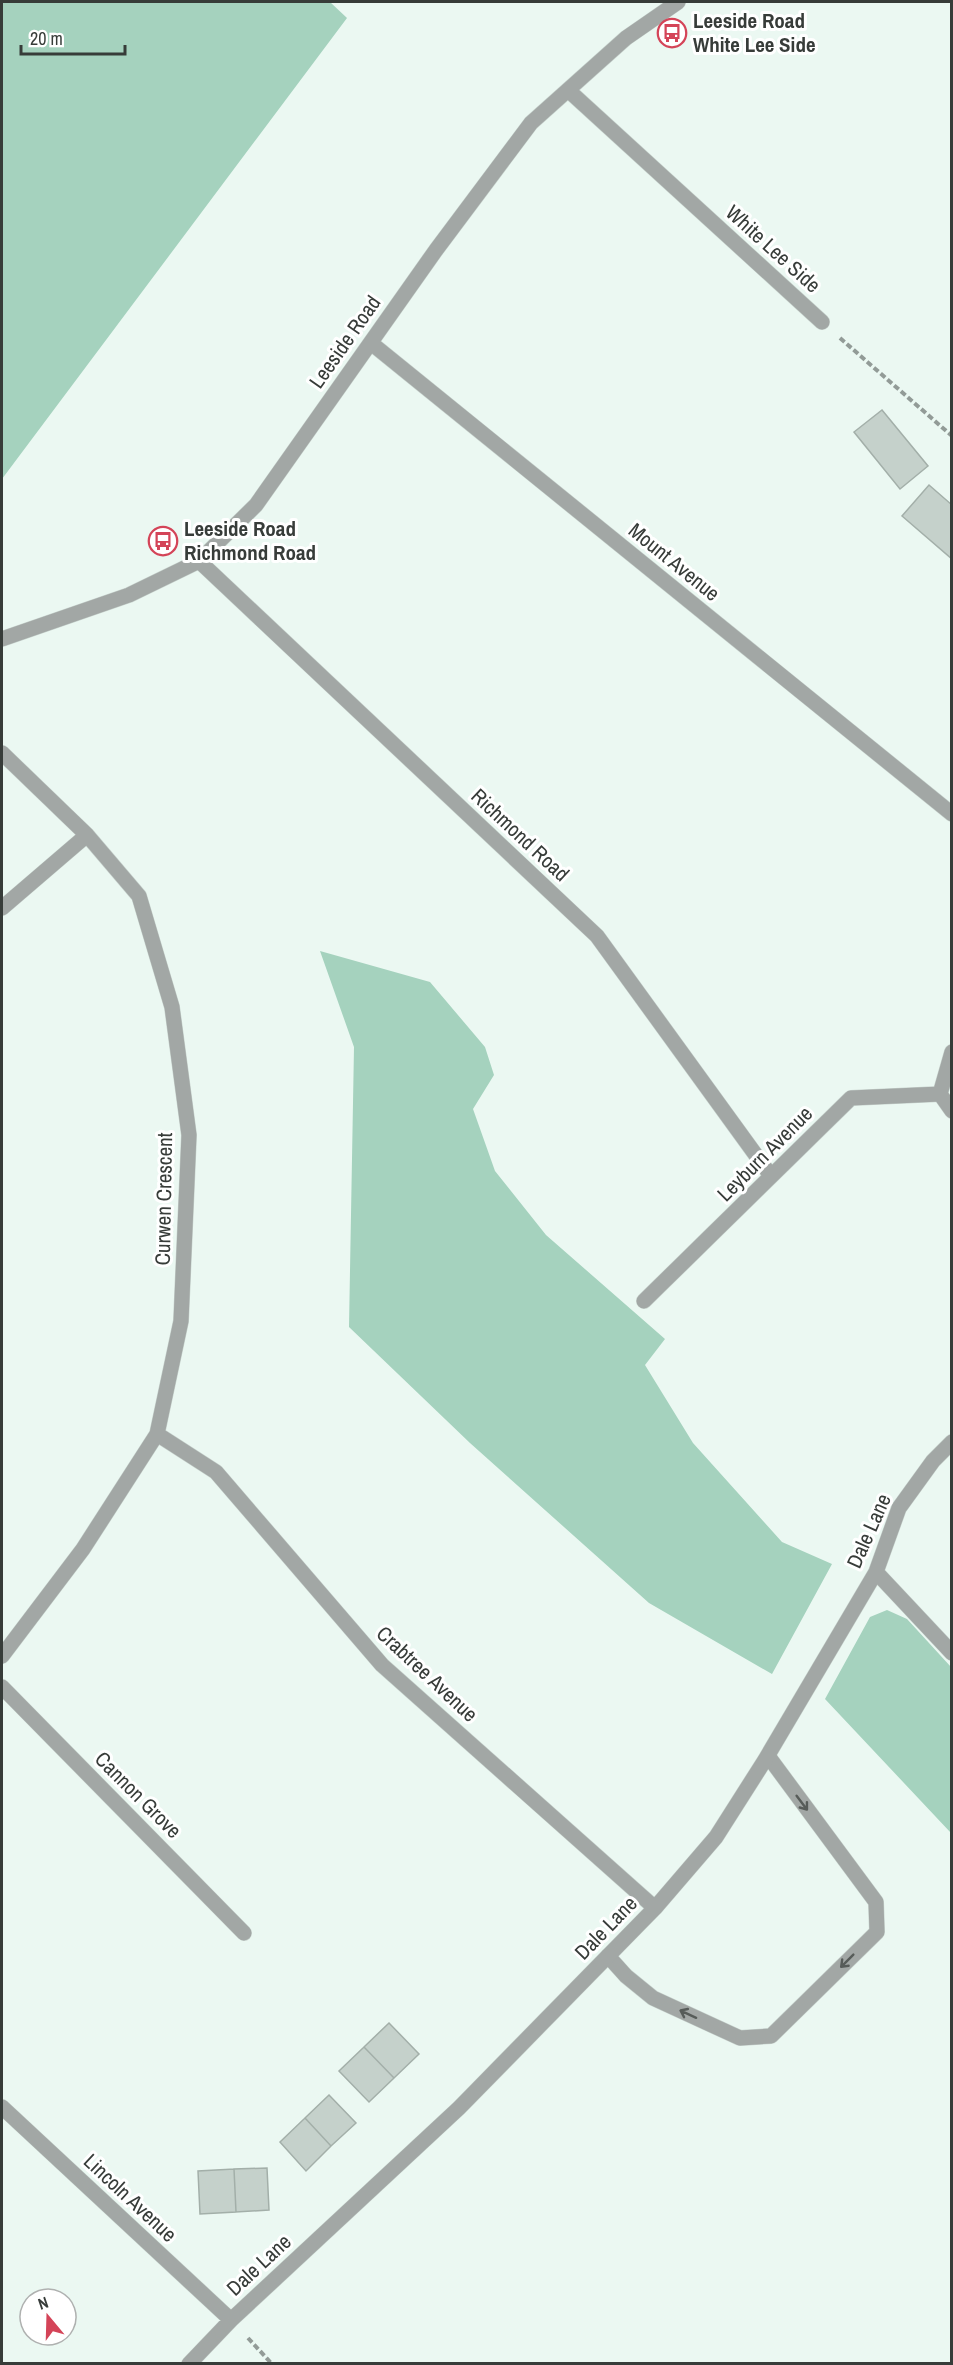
<svg xmlns="http://www.w3.org/2000/svg" width="953" height="2365" font-family="'Archivo Narrow',sans-serif">
<style>
.green{fill:#a5d2be}
.building{fill:#c5d1cb;stroke:#a3afa9;stroke-width:1.5}
.lines{fill:none;stroke-linecap:round;stroke-linejoin:round}
.lane-casing{stroke:#c7d2cd;stroke-width:16}
.street-casing{stroke:#c7d2cd;stroke-width:16}
.path{stroke:#929b97;stroke-width:4;stroke-dasharray:6 3;stroke-linecap:butt}
.lane{stroke:#a2a7a5;stroke-width:15}
.street{stroke:#a2a7a5;stroke-width:15}
.oneway{stroke:#575c59}
.labels{text-anchor:middle;stroke-width:6;stroke-linejoin:round;paint-order:stroke}
.poi-label{font-size:21px;font-weight:bold;fill:#373c39;stroke:#fff;text-anchor:start}
.street-label{font-size:21px;fill:#373c39;stroke:#fff}
</style>
<rect width="100%" height="100%" fill="#ebf8f2"/>
<!-- green -->
<path class="green" d="M2 2H330L347 18 2 479Z
M320 951 430 982 485 1047 494 1075 473 1109 495 1171 546 1235 665 1339 645 1365 693 1443 782 1542 832 1564 772 1674 649 1603 470 1443 349 1327 354 1047Z
M887 1610 907 1619 951 1667V1833L825 1699 870 1617Z"/>
<!-- building -->
<path class="building" d="M882 410 928 466 900 489 854 432Z
M929 485 952 505V559L902 516Z
M389 2023 419 2054 394 2078 364 2047Z
M364 2047 394 2078 369 2102 339 2071Z
M329 2095 356 2123 331 2146 305 2118Z
M305 2118 331 2146 306 2171 280 2142Z
M267 2168 269 2210 236 2212 234 2169Z
M234 2169 236 2212 200 2214 198 2171Z"/>
<g class="lines">
<!-- lane casing -->
<g class="lane-casing">
<path id="lane" d="M608 1956 626 1976 653 1998 740 2038 771 2036 877 1932 876 1902 768 1756"/>
</g>
<!-- street casing -->
<g class="street-casing">
<path id="street" d="M568 90 822 322
M371 343 952 814
M199 561 597 936 771 1176
M2 639 129 595 199 561 256 505 436 250 531 123 626 38 678 2
M2 753 87 835 139 896 172 1007 189 1135 181 1321 157 1434 83 1549 2 1656
M2 908 87 835
M952 1052 940 1094 952 1111
M644 1301 851 1098 940 1094
M157 1434 216 1472 382 1665 655 1908
M876 1572 952 1653
M2 1687 244 1933
M2 2107 231 2320
M189 2364 231 2320 459 2108 655 1908 716 1837 765 1760 876 1572 899 1508 933 1461 952 1442"/>
</g>
<!-- path -->
<path class="path" d="M840 338 952 436
M248 2338 272 2364"/>
<!-- lane -->
<use href="#lane" class="lane"/>
<!-- street -->
<use href="#street" class="street"/>
</g>
<!-- one-way arrows -->
<defs><path id="oneway-shaft" d="M-6 0H5M1.5-3L5.5 0L1.5 3" fill="none" stroke-width="1.6" stroke-linecap="round" stroke-linejoin="round" transform="scale(1.5)"/></defs>
<g class="oneway">
<use href="#oneway-shaft" transform="translate(802 1803) rotate(53)"/>
<use href="#oneway-shaft" transform="translate(847 1961) rotate(135)"/>
<use href="#oneway-shaft" transform="translate(688 2014) rotate(-155)"/>
</g>
<!-- icons -->
<defs>
<g id="bus-ring" transform="scale(1.5)"><circle r="9.5" fill="#fff" stroke="#d44458" stroke-width="1.5"/><path d="M-5-6H5V4H4V6H2V4H-2V6H-4V4H-5ZM-3.5-4V0h7V-4ZM-3.5 1.2v1.5H-2V1.2ZM2 1.2v1.5H3.5V1.2Z" fill="#d44458"/></g>
</defs>
<g fill-rule="evenodd">
<use href="#bus-ring" x="672" y="33"/>
<use href="#bus-ring" x="163" y="541"/>
</g>
<g class="labels">
<!-- poi labels -->
<g class="poi-label">
<text x="693" y="28">Leeside Road<tspan x="693" dy="24">White Lee Side</tspan></text>
<text x="184" y="536">Leeside Road<tspan x="184" dy="24">Richmond Road</tspan></text>
</g>
<!-- street labels -->
<g class="street-label">
<text transform="translate(773 249) rotate(42)" y="7">White Lee Side</text>
<text transform="translate(345 342) rotate(-55)" y="7">Leeside Road</text>
<text transform="translate(674 562) rotate(39)" y="7">Mount Avenue</text>
<text transform="translate(520 835) rotate(43)" y="7">Richmond Road</text>
<text transform="translate(765 1154) rotate(-45)" y="7">Leyburn Avenue</text>
<text transform="translate(164 1199) rotate(-89)" y="7">Curwen Crescent</text>
<text transform="translate(869 1531) rotate(-66)" y="7">Dale Lane</text>
<text transform="translate(427 1674) rotate(43)" y="7">Crabtree Avenue</text>
<text transform="translate(138 1795) rotate(45)" y="7">Cannon Grove</text>
<text transform="translate(606 1928) rotate(-46)" y="7">Dale Lane</text>
<text transform="translate(130 2198) rotate(43)" y="7">Lincoln Avenue</text>
<text transform="translate(259 2265) rotate(-43)" y="7">Dale Lane</text>
</g>
</g>
<!-- border -->
<rect width="953" height="2365" fill="none" stroke="#373c39" stroke-width="6"/>
<!-- north arrow -->
<g transform="translate(48 2317) rotate(341)"><circle r="28" fill="#ffffff" stroke="#afb1b0" stroke-width="1.5"/>
<path d="M0-4.5L10 22L0 15L-10 22Z" fill="#d44458"/>
<text y="-9" font-size="16" font-weight="bold" text-anchor="middle" fill="#373c39">N</text>
</g>
<!-- scale -->
<path d="M21 45v9h104v-9" fill="none" stroke="#373c39" stroke-width="3"/>
<text x="30" y="45" font-size="18" fill="#373c39" stroke="#ffffff" stroke-width="4.5" paint-order="stroke">20 m</text>
</svg>
